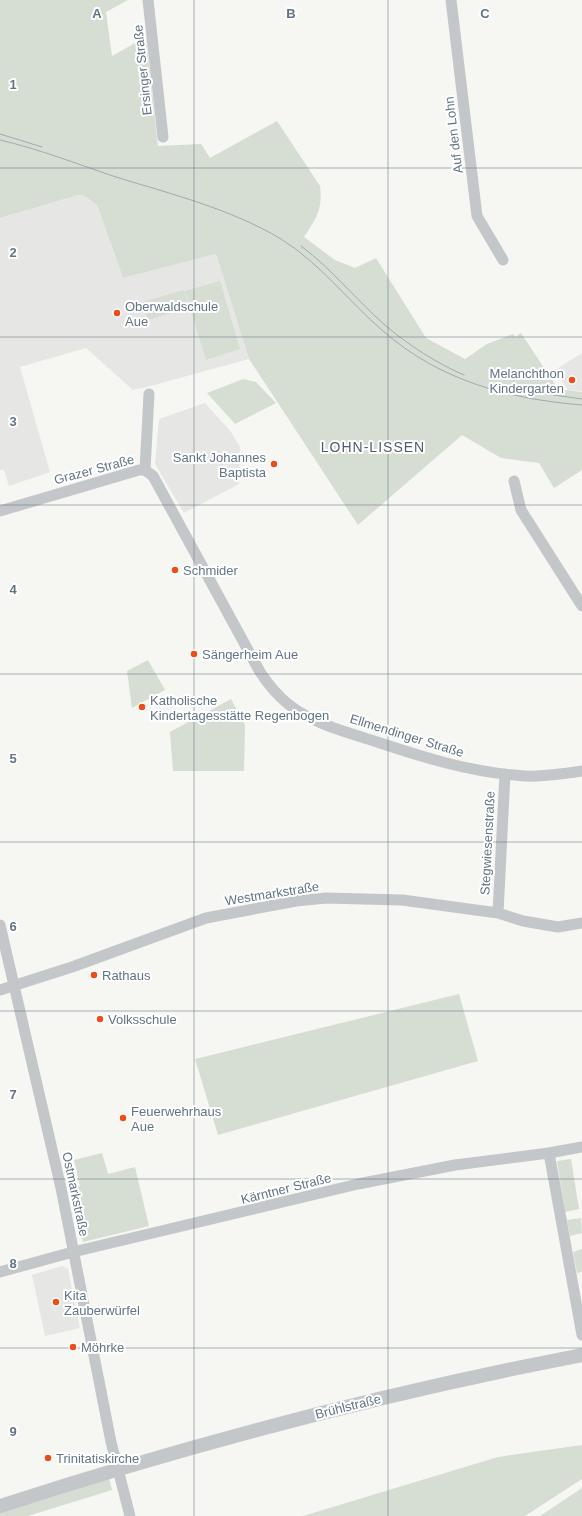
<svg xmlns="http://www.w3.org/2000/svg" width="582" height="1516" font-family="Arial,sans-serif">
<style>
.built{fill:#e6e7e5}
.green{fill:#d6ddd3}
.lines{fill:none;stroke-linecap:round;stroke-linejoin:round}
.minor{stroke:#c3c7ca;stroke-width:11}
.tertiary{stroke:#c3c7ca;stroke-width:14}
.tram{stroke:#a3a9af;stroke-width:1}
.grid{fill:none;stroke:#637584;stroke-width:1;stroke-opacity:0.55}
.poi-dot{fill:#eb4e1c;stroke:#fff;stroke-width:1.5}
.labels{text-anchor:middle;stroke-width:4;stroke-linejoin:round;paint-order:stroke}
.street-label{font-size:13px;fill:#637584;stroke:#fff}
.poi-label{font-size:13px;fill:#637584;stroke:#fff;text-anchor:start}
.neighbourhood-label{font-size:14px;letter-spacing:1px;fill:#515e69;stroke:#fff}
.grid-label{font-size:13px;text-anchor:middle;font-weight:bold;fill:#637584;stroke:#fff;stroke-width:4;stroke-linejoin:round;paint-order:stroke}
</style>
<rect width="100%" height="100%" fill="#f6f6f2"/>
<!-- built -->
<path class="built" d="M78 195 85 196 97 205 123 278 216 254 249 359 147 387 133 390 86 348 20 367 50 472 9 486 4 470H0V218Z
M582 353V391L568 390 555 370Z
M205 403 231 432 240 447 239 484 184 513 155 464 159 419Z
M62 1266 68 1269 80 1328 45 1336 32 1275Z"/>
<!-- green -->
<path class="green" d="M0 0H128L106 12 112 56 146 37 158 146 201 144 210 158 277 121 320 186C323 210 316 218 304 237L335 260 355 268 376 258 426 338 465 359 487 344 513 334 515 337 521 333 558 389 582 392V470L554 488 539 463 501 458 462 435 358 525 249 359 216 254 123 278 97 205 85 196 78 195 0 218Z
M220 281 240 349 206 360 185 291Z
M184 290 189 308 148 320 142 302Z
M243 379 256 382 276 403 235 424 207 393Z
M148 660 165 690 132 708 127 671Z
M231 699 245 725 244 771H173L170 732Z
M459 994 478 1061 218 1135 195 1059Z
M102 1153 108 1174 135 1167 149 1226 83 1242 71 1188 80 1186 74 1160Z
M571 1159 579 1209 565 1212 557 1161Z
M581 1218 582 1233 570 1236 567 1220Z
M582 1249V1272L577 1273 573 1252Z
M582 1445V1479L525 1516H303L498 1457Z
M109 1478 112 1490 28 1516H0V1513Z
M582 1488V1516H540Z"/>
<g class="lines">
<!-- minor -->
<path class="minor" d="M148 0 163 137
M451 0 477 216 503 260
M145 470 149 394
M514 481 521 510 582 606
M0 511 139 470H145L153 476 260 672C268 684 277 695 288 704 310 722 342 731 368 739 419 756 471 773 525 776 544 777 563 774 582 771
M498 913 505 774
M0 925 61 1188 111 1442 130 1516
M0 990 72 967 206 918 296 901 326 898 402 900 498 913 523 921 558 927 582 923
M549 1153 582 1335
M0 1272 73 1252 358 1184 455 1165 549 1153 582 1147"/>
<!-- tertiary -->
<path class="tertiary" d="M0 1506C191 1444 385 1393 582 1355"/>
<!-- tram -->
<path class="tram" d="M0 134 42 147
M0 140C39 149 77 164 116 177 171 194 231 209 281 239 321 264 348 301 383 331 440 381 509 399 582 405
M301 246C332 269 356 300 386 326 410 346 436 363 464 375
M506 388 582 399"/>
</g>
<!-- grid -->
<path class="grid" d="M194 0V1516M388 0V1516M0 168H582M0 337H582M0 505H582M0 674H582M0 842H582M0 1011H582M0 1179H582M0 1348H582"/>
<!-- markers -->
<g class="poi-dot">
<circle cx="117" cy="313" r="4"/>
<circle cx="572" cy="380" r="4"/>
<circle cx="274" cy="464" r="4"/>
<circle cx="175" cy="570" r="4"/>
<circle cx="194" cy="654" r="4"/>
<circle cx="142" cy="707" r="4"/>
<circle cx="94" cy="975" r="4"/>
<circle cx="100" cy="1019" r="4"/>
<circle cx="123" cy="1118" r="4"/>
<circle cx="56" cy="1302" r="4"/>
<circle cx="73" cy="1347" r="4"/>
<circle cx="48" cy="1458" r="4"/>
</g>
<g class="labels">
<!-- street labels -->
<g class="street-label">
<text transform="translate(142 70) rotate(-96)" y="5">Ersinger Straße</text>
<text transform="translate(453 135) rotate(-97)" y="5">Auf den Lohn</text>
<text transform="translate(94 469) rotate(-15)" y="5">Grazer Straße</text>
<text transform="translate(407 735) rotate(17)" y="5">Ellmendinger Straße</text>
<text transform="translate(487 843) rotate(-87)" y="5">Stegwiesenstraße</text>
<text transform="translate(272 893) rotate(-9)" y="5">Westmarkstraße</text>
<text transform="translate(286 1188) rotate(-14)" y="5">Kärntner Straße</text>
<text transform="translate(76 1194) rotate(78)" y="5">Ostmarkstraße</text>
<text transform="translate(348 1406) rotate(-14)" y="5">Brühlstraße</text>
</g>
<!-- poi labels -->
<g class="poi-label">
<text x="125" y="311">Oberwaldschule<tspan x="125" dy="15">Aue</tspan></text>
<text x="564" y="378" text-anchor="end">Melanchthon<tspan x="564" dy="15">Kindergarten</tspan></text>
<text x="266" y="462" text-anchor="end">Sankt Johannes<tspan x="266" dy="15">Baptista</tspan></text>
<text x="183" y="575">Schmider</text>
<text x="202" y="659">Sängerheim Aue</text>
<text x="150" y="705">Katholische<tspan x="150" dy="15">Kindertagesstätte Regenbogen</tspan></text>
<text x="102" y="980">Rathaus</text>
<text x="108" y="1024">Volksschule</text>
<text x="131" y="1116">Feuerwehrhaus<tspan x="131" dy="15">Aue</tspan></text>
<text x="64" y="1300">Kita<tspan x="64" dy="15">Zauberwürfel</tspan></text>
<text x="81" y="1352">Möhrke</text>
<text x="56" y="1463">Trinitatiskirche</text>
</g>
<!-- neighbourhood labels -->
<g class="neighbourhood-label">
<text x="373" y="452">LOHN-LISSEN</text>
</g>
</g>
<g class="grid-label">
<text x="97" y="18">A</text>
<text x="291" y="18">B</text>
<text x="485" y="18">C</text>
<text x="13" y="89">1</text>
<text x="13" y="257">2</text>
<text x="13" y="426">3</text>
<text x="13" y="594">4</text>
<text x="13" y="763">5</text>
<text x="13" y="931">6</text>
<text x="13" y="1099">7</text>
<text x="13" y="1268">8</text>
<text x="13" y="1436">9</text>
</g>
</svg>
